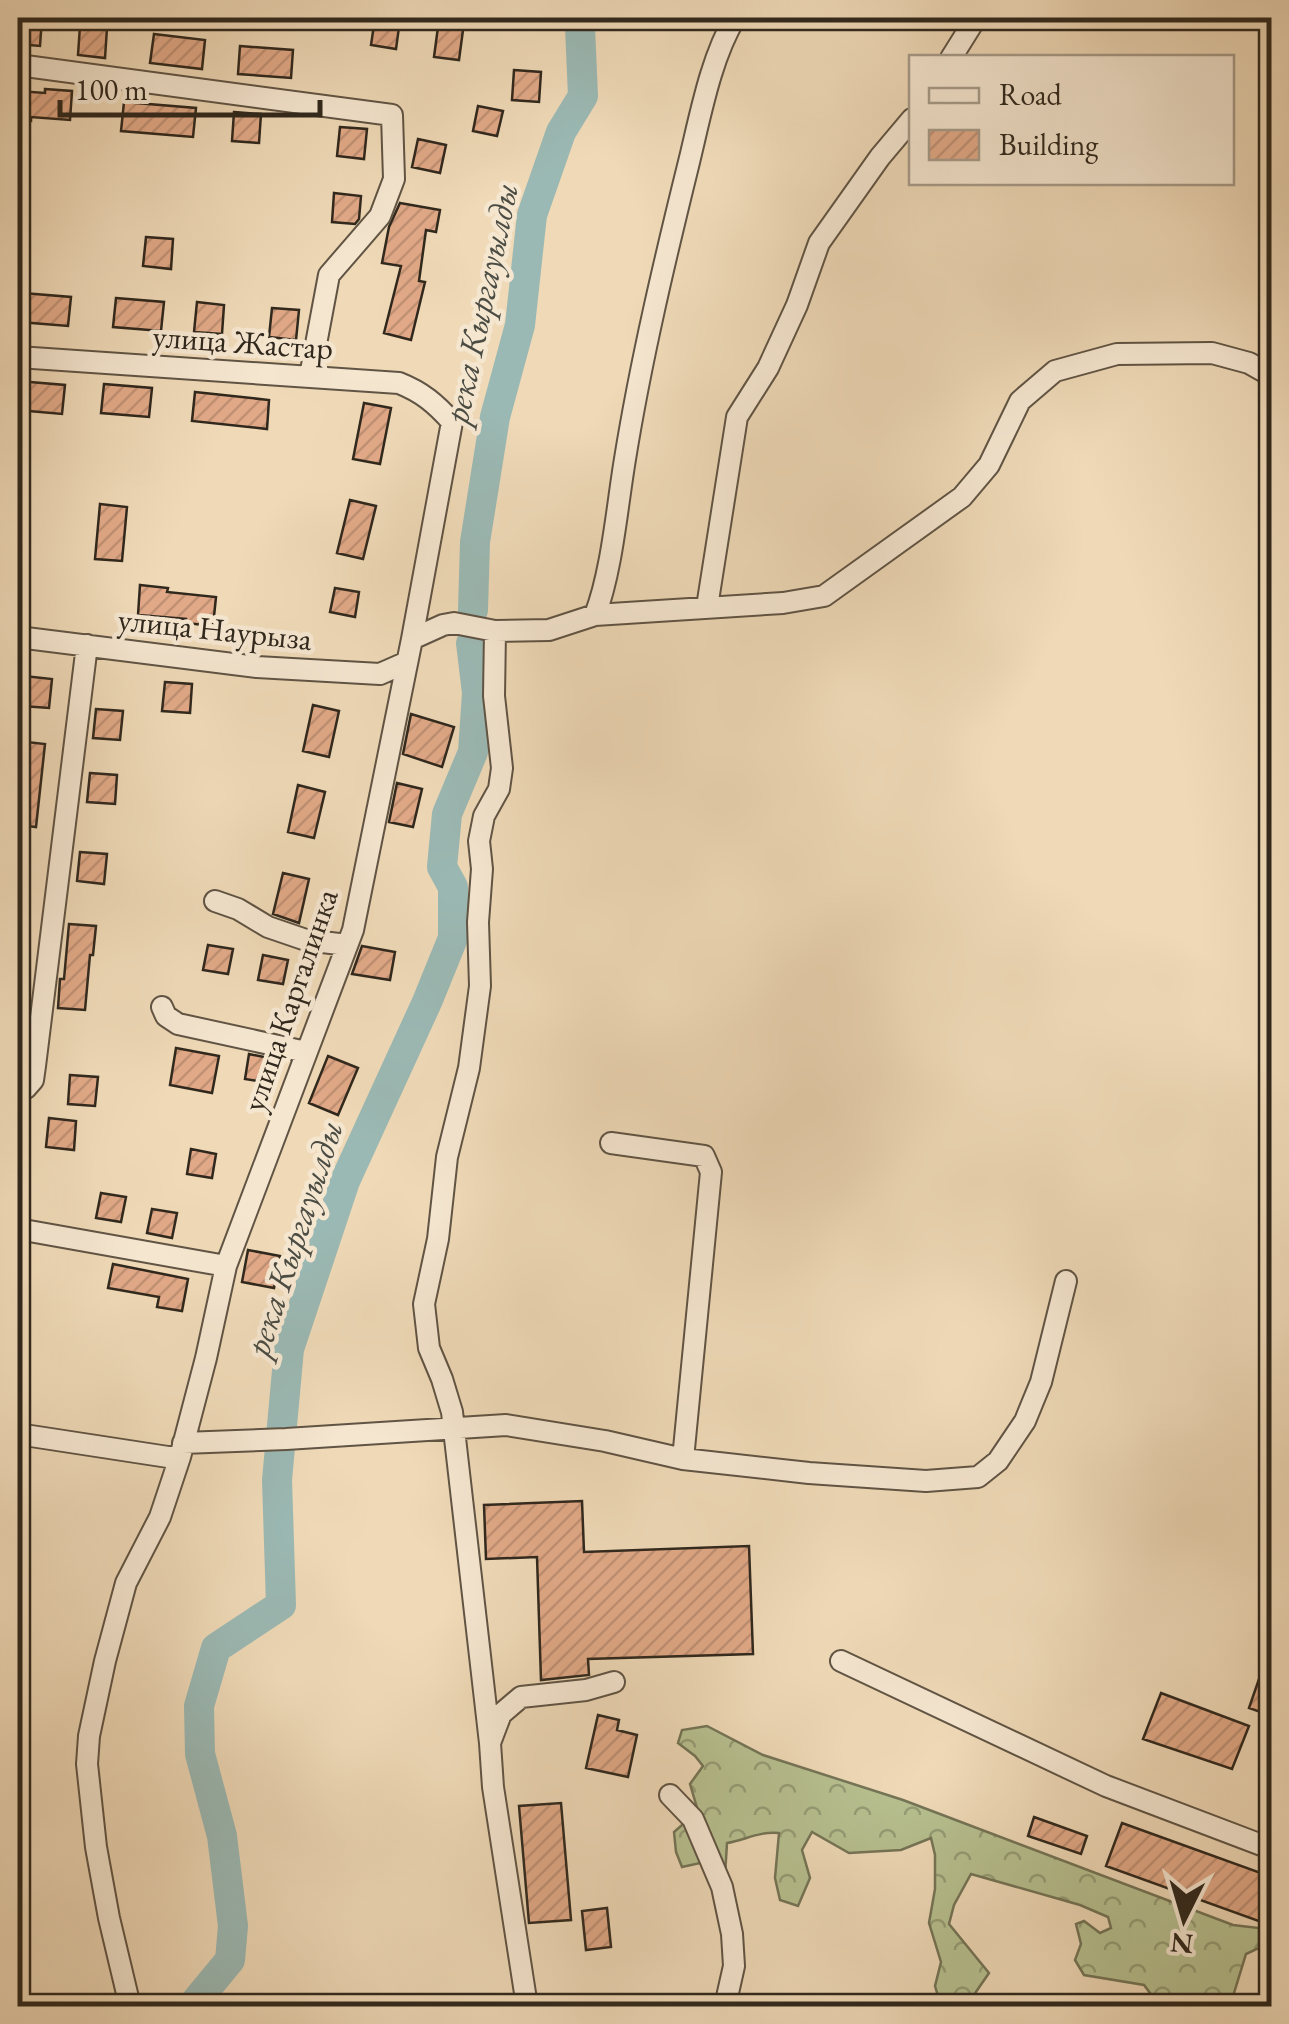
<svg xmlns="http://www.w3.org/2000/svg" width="1289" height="2024" font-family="'EB Garamond',serif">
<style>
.forest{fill:url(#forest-crowns);stroke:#747456;stroke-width:2.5}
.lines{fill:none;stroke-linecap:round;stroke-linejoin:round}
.river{stroke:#9bb9b4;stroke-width:30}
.building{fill:url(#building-hatch);stroke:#30281d;stroke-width:2.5}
.minor-casing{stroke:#605444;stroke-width:24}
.minor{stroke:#f5e6d0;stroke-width:20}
.labels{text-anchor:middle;stroke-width:9;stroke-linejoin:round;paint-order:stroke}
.street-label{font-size:32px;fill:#30281d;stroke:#f5e6d0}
.water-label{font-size:35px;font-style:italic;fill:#4b4c43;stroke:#f5e6d0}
</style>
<defs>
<pattern id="forest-crowns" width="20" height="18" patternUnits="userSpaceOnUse" patternTransform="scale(2.5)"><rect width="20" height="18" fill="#b7c090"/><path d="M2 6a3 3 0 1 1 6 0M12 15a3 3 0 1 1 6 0" fill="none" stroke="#959c75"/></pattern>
<pattern id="building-hatch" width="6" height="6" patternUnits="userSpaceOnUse" patternTransform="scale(2.5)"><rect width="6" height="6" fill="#e1a987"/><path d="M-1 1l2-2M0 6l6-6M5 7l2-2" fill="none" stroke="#c19174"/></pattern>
</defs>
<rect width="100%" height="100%" fill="#efd9b7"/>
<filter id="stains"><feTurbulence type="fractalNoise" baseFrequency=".002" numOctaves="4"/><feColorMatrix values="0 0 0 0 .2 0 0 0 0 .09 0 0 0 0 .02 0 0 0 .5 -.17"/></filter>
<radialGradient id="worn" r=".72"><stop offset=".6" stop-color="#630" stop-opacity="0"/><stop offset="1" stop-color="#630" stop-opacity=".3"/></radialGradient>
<!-- forest -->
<path class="forest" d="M707 1726 763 1755 903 1800 1233 1925 1259 1928V1948L1246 1954 1230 2006 1205 2000 1192 2006H1141L1153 1997 1144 1985 1084 1975 1075 1960 1081 1944 1076 1924 1084 1921 1100 1933 1111 1928 1108 1917 1080 1905 971 1874 954 1905 949 1924 989 1973 969 2002 987 2006H941L935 1986 941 1962 929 1923 935 1889V1855L931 1838 901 1850 849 1853 812 1832 802 1850 810 1878 798 1906 780 1900 775 1878 779 1833C760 1831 745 1840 727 1843L725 1876 700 1863 682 1867 676 1852 674 1832 698 1811 690 1784 703 1766 695 1756 678 1743 682 1730Z"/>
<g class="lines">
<!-- river -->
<path class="river" d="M473 610 475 542 495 417 520 325 532 215 561 132 583 96 580 27 584 18
M192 2006 230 1960 233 1926 222 1836 200 1754 199 1706 216 1648 281 1605 277 1480 289 1349 345 1181 427 1002 453 938V887L442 867 447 814 473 752 477 693 471 643"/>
</g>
<!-- building -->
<path class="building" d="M18 18H42L40 46 18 44Z
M375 18 400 20 396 49 371 45Z
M80 26 107 28 105 58 78 55Z
M438 27 463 30 459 60 434 57Z
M154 34 205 40 202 69 150 63Z
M240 46 293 50 291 78 238 74Z
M514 70 541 72 539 102 512 100Z
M45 89 72 91 70 120 31 117V121L18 120V91L45 93Z
M124 102 196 108 193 137 121 131Z
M478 106 503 111 497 136 473 131Z
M234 112 261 114 259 143 232 141Z
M340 127 367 129 364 159 337 156Z
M418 139 446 145 440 173 412 167Z
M334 193 361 196 359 219 355 224 332 222Z
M400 203 440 210 436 232 426 230 419 281 425 282 411 340 384 333 401 266 382 263 389 227Z
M146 237 173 239 171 269 143 266Z
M23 293 71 297 68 326 20 322Z
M116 298 164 302 161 331 113 327Z
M197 302 224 305 222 334 194 332Z
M272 308 299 310 296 340 269 337Z
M18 381 65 385 62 414 18 410Z
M104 384 152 388 149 417 101 413Z
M195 392 269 400 267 429 192 421Z
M364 403 391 408 380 464 353 459Z
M350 500 376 506 363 559 337 553Z
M100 504 127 507 122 561 95 559Z
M140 585 168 588 167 592 216 597 213 626 186 623V619L138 615Z
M335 588 359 592 355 617 330 612Z
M24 676 52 679 49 708 22 706Z
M165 682 192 684 190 713 162 711Z
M313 705 339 711 329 757 303 751Z
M96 709 123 711 120 740 93 738Z
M411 714 454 727 442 767 403 754Z
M18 741 45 744 36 827 18 825Z
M90 773 117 775 115 804 87 802Z
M397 783 422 789 413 827 389 822Z
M298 785 325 792 314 838 288 832Z
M80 852 107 854 104 884 77 881Z
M283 873 309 879 299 923 273 914Z
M69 924 96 926 93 955H90L85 1010 58 1008 60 979H64Z
M208 945 233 949 228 974 203 970Z
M362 946 395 952 390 980 352 974Z
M263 955 288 960 283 984 258 980Z
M176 1048 219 1056 212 1093 170 1085Z
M249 1054 274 1059 270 1083 245 1079Z
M328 1056 358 1068 338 1115 309 1103Z
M70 1075 98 1077 95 1106 68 1104Z
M49 1118 76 1121 74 1150 46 1147Z
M191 1149 216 1154 212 1178 187 1174Z
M101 1193 126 1197 121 1222 96 1218Z
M152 1209 177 1213 172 1238 147 1233Z
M248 1250 280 1256 274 1288 242 1282Z
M113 1264 188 1279 182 1311 157 1307 159 1297 108 1288Z
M582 1501 584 1552 749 1546 753 1654 588 1659 589 1675 541 1680 537 1557 486 1559 484 1505Z
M1269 1650H1272V1716L1249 1708Z
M1161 1693 1249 1726 1232 1769 1143 1739Z
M598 1715 619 1720 617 1730 637 1735 628 1777 586 1768Z
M561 1803 571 1920 529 1923 519 1806Z
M1034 1817 1087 1836 1081 1854 1028 1836Z
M1122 1823 1272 1877V1902L1264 1923 1106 1866Z
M607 1908 611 1947 586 1950 582 1911Z"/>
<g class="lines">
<!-- minor casing -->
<g class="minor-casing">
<path id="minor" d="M542 18H543
M951 58 976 18
M18 65 392 115 394 179 380 216 329 275 310 376
M18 357 399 383C422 392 436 404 452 422L412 639 353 930 226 1266 18 1229
M707 607 737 417 768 368 797 305 819 243 880 157 912 119
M595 615C612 571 617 507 625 459 641 360 665 259 689 162 700 117 711 57 735 18
M18 637 257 667 380 674 405 663
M412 639 443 625 454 623 495 631 549 630 595 615 783 603 824 596 962 497 989 465 1020 401 1055 371 1117 354 1212 353 1249 363 1272 376
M215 901 238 909 268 927 306 940 347 945
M162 1007 166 1016 178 1024 306 1052
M18 1088H26L33 1080 35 1066 87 645
M611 1143 704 1156 711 1172 683 1459
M18 1434 168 1457H180
M183 1443 286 1439 506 1425 605 1441 683 1459 809 1473 926 1481 978 1477 998 1461 1025 1421 1041 1382 1066 1281
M841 1661 1106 1786 1272 1849
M490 1743 452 1412 442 1379 429 1348 424 1304 438 1239 447 1157 469 1068 480 986 478 922 482 869 479 841 484 816 499 789 502 768 494 696 495 631
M670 1795 693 1819 722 1887 732 1934 734 1966 725 2006
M130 2006 109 1918 96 1847 87 1764 89 1736 105 1661 126 1583 160 1517 180 1457 206 1358 226 1266
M527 2006 493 1787 490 1743 501 1714 521 1697 586 1690 614 1682"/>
</g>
<!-- minor -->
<use href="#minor" class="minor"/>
</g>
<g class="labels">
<!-- street labels -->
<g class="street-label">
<text transform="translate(243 342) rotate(4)" y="11">улица Жастар</text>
<text transform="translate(215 629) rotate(6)" y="11">улица Наурыза</text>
<text transform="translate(290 1000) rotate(-71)" y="11">улица Каргалинка</text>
</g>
<!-- water labels -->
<g class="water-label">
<text transform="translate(481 303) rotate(-78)" y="12">река Кыргауылды</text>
<text transform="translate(294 1238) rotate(-72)" y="12">река Кыргауылды</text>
</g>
</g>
<!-- margin -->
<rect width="1289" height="2024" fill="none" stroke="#efd9b7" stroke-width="60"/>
<rect x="20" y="20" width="1249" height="1984" fill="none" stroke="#30281d" stroke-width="5"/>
<rect x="30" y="30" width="1229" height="1964" fill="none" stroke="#30281d" stroke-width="2.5"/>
<!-- legend -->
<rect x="909" y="55" width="325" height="130" fill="#f5e6d0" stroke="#a69a88" stroke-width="2.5"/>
<rect x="929" y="88" width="50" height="15" fill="#f5e6d0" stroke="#a69a88" stroke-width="2.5"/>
<text x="999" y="105" font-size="30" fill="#30281d">Road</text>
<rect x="929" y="130" width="50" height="30" fill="url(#building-hatch)" stroke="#a69a88" stroke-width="2.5"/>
<text x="999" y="155" font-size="30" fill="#30281d">Building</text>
<!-- north arrow -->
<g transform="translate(1184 1919) rotate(185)" stroke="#f5e6d0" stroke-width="8" paint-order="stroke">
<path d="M0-8L18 38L0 25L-18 38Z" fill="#30281d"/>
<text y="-15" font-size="28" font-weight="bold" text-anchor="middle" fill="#30281d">N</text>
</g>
<!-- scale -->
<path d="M60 100v15h260v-15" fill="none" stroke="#30281d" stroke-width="5"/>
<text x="75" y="100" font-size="30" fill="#30281d" stroke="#f5e6d0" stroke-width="8" paint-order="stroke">100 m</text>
<rect width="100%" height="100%" filter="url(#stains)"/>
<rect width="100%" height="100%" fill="url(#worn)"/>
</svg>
